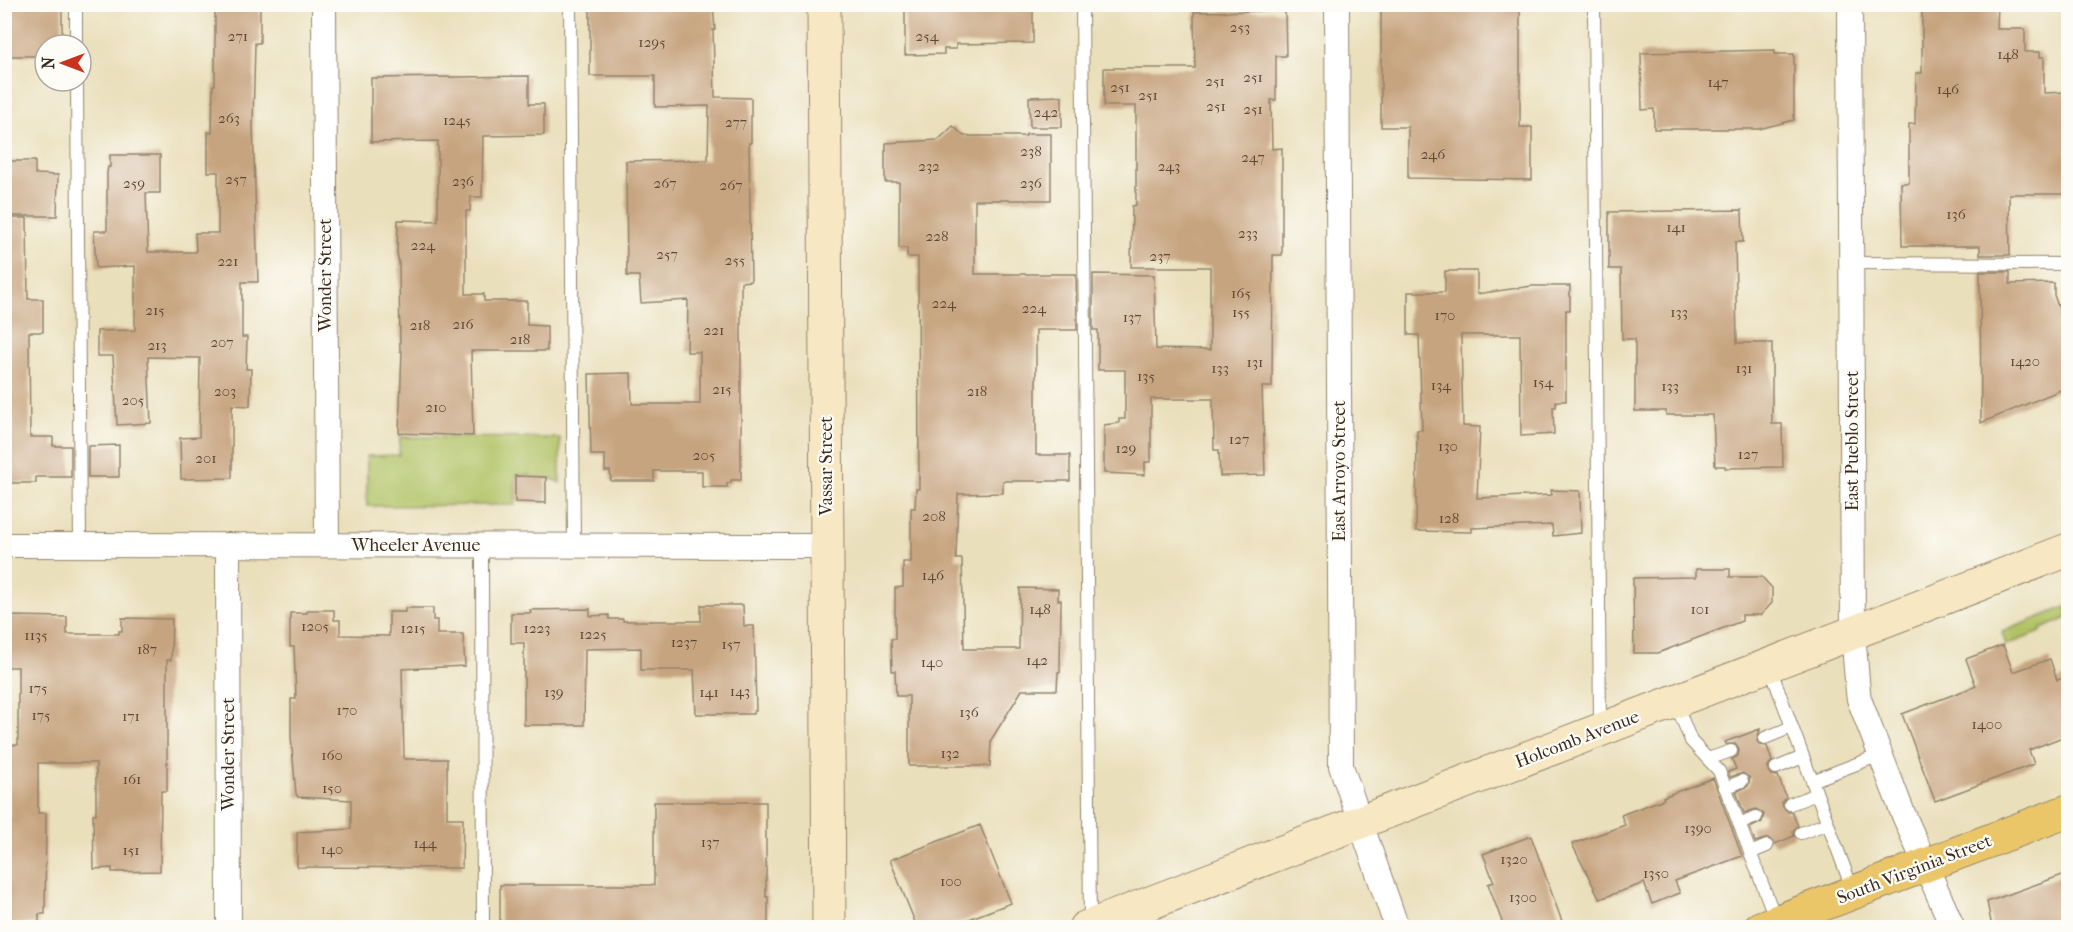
<svg xmlns="http://www.w3.org/2000/svg" width="2073" height="932" font-family="'IM FELL French Canon',serif">
<style>
.green{fill:#b1c265;stroke:#767642;stroke-width:1.5}
.building{fill:#c7a480}
.lines{fill:none;stroke-linecap:round;stroke-linejoin:round}
.lane-casing{stroke:#92846c;stroke-width:14}
.street-casing{stroke:#92846c;stroke-width:26}
.secondary-casing{stroke:#92846c;stroke-width:35}
.primary-casing{stroke:#92846c;stroke-width:35}
.lane{stroke:#fff;stroke-width:12}
.street{stroke:#fff;stroke-width:24}
.secondary{stroke:#f7e8c3;stroke-width:33}
.primary{stroke:#ebc669;stroke-width:33}
.labels{text-anchor:middle;stroke-width:4.5;stroke-linejoin:round;paint-order:stroke}
.number-label{font-size:15px;fill:#5e4836}
.street-label{font-size:18px;fill:#3b2a1e;stroke:#fdfcf7}
</style>
<rect width="100%" height="100%" fill="#fdfcf7"/>
<filter id="ink" filterUnits="userSpaceOnUse"><feTurbulence type="fractalNoise" baseFrequency=".0167" numOctaves="2"/><feDisplacementMap in="SourceGraphic" scale="12" xChannelSelector="R" yChannelSelector="G"/><feConvolveMatrix kernelMatrix="1 2 1 2 8 2 1 2 1" color-interpolation-filters="sRGB"/></filter>
<filter id="wash" filterUnits="userSpaceOnUse"><feTurbulence type="fractalNoise" baseFrequency=".008" numOctaves="4" result="noise"/><feDisplacementMap in="SourceGraphic" scale="24" xChannelSelector="R" yChannelSelector="G"/><feGaussianBlur stdDeviation="1.35" result="paint"/><feColorMatrix in="noise" values="0 0 0 0 0 0 0 0 0 0 0 0 0 0 0 0 0 1.4 0 .05"/><feComposite in="paint" operator="in"/></filter>
<g filter="url(#wash)">
<rect width="100%" height="100%" fill="#eadfbb"/>
<!-- green -->
<path class="green" d="M400 437 560 438V483L553 479H530V475H517L515 480V505L367 506V456L399 455Z
M2068 606V618L2041 629V632L2006 645 2002 632Z"/>
<g id="blocks">
<!-- building -->
<path class="building" d="M4 4H62V36H56V45H45V56H4Z
M215 4H260V43H255L253 125 258 282H242V337H247L246 369H251L250 406 232 405V478L181 479 180 438 199 437 200 358 148 357 151 423 117 425 113 356H97V331L135 330V266L96 268 94 231H107V173L108 167H110V155H160V193H146L148 252H196L195 233H218V172H208V132L212 133 213 85H215Z
M590 4H713L715 30H713L715 97 751 98V143H749L751 281 741 282V480H731V483H727V487H702V471H654V481H611L610 471H605V455H591L589 374 631 373 632 404H700V352H687L688 300 641 303 639 276H627L626 161 708 160 709 106 655 107V76H590Z
M1033 4V43L956 44V49H944V54L905 55V5Z
M1381 4H1520V127H1532V180L1408 178V127H1381Z
M1922 4H1998L1997 29H2025V52H2040V57H2044V93L2068 92V194H2009L2010 255H1980V246H1902L1901 183H1909V124H1915L1916 73H1922Z
M1285 11 1286 56H1276V100H1271L1272 149 1282 148V255H1273L1272 387H1262L1265 475 1220 476 1219 450H1214L1213 399H1151V462H1145V475L1104 473V425L1119 423V419H1125V370H1098V330H1093V274L1154 275 1156 349 1210 350V267H1131L1132 206 1136 205V106H1104V68H1195L1194 12Z
M1775 50V54H1794V120L1759 129H1654V109L1642 110 1641 53Z
M529 76V104H544V135L483 136 482 197H471L470 211H466V294H484V301H527V325L547 326V351H471L473 436 399 433 402 351H400L399 263 397 253 398 220 438 221V141L371 142V78Z
M1062 96V127H1030L1029 97Z
M953 126 964 136H1026V134H1051V200H975V274H1076L1077 330H1036V455H1070V481H1003V493L958 494 956 559H962L964 649H1019L1020 588 1058 589V600H1061L1060 672H1058L1057 690H1022L991 740 990 766H909V696H896L895 671H892L891 639H895V588L903 587V562H911V508H915L916 489H919L918 257H907V248H899V182H885V151H886V143L938 140Z
M4 161H35V174L58 175 57 216H4Z
M1742 210 1743 242H1735L1737 343H1772V424H1782L1783 467 1725 468V466H1715L1713 415H1666V411H1635V339H1622L1621 269H1609V212Z
M4 218H27L28 299H43V332H29L30 437H53V446H71V477H36V483H4Z
M1445 271H1477V294L1532 286H1570V310H1566V401H1556V407H1553L1554 434 1521 436 1520 335H1461L1463 426 1480 427 1477 498 1552 495 1551 490 1580 491 1581 533 1553 536 1552 525 1472 528V532L1416 531 1417 430H1422L1419 335H1408V292H1445Z
M1980 272H2010V284L2054 283V295L2068 334V387L1981 423Z
M119 445V477H88V446Z
M515 476 546 477V503L515 502Z
M1696 569H1730V577H1762L1772 588V603L1761 615H1742V621L1658 653H1634L1633 578 1696 577Z
M701 605H743L744 626H754L756 711H754V714H696L694 670H641V648L585 649 584 725H524V643H511V613H531L530 610 590 609V616L609 615V619H623V621H701Z
M405 608H433V620H437V634H463L465 666 402 669 404 759H447V818H463L462 868 297 867V832L351 829V800L298 797 296 794 291 736V699H296L294 647H290V613H307V610H334V620H340V635L389 636V612H405Z
M9 616 67 617V634H119V631H122V618L172 619 171 660H167V791H161L160 871 112 872V868L94 869 93 814H96V763H38V813H46L45 914H39V924H4V829H9V745H18V667H4V627H9Z
M2003 645 2013 672 2050 659 2057 680 2068 676V735L2029 750 2034 764 1935 801 1902 714 1976 686 1966 659Z
M1760 729 1757 741 1760 745 1767 746 1772 761 1768 766V771L1771 775 1778 776 1786 797 1782 802 1783 807 1788 812H1792L1798 826 1793 831 1794 836 1775 844 1768 838 1755 842 1750 828 1762 822 1764 814 1756 809 1744 813 1736 792 1748 786 1750 778 1743 773 1730 777 1728 772 1736 769 1732 759 1738 756 1739 749 1736 744H1726L1725 742Z
M1713 778 1742 856 1675 881 1680 893 1652 904 1644 883 1600 899 1572 844 1625 825 1621 815 1664 799 1663 797Z
M654 802H766V897H768V927H500V885H654Z
M980 825 1011 903 948 927H917L890 860Z
M1531 836 1564 927H1504L1488 884 1494 882 1483 854Z
M2068 873V927H1992L1987 902Z"/>
</g>
</g>
<g filter="url(#ink)">
<use href="#blocks" fill-opacity="0" stroke="#92846c" stroke-width="1.5"/>
<g class="lines">
<!-- lane casing -->
<g class="lane-casing">
<path id="lane" d="M76 4V45
M570 4 574 546
M1082 4 1090 924
M1594 4 1600 726
M77 81 80 545
M1851 263 2068 264
M482 545 483 928
M1769 665 1853 891
M1675 701 1691 741 1719 771 1776 920
M1765 738 1792 727
M1708 759 1731 751
M1776 768 1803 757
M1812 781 1880 755
M1725 788 1742 781
M1790 804 1817 794
M1739 824 1756 817
M1801 833 1828 823
M1750 853 1767 846"/>
</g>
<!-- street casing -->
<g class="street-casing">
<path id="street" d="M324 4 327 545
M1337 4 1341 766 1397 928
M1850 4 1853 633 1858 692 1859 699 1902 811 1953 928
M4 545 827 546
M228 545 229 928"/>
</g>
<!-- secondary casing -->
<g class="secondary-casing">
<path id="secondary" d="M824 4 829 928
M1085 928 2068 550"/>
</g>
<!-- primary casing -->
<g class="primary-casing">
<path id="primary" d="M1760 928 2068 811"/>
</g>
<!-- lane -->
<use href="#lane" class="lane"/>
<!-- street -->
<use href="#street" class="street"/>
<!-- secondary -->
<use href="#secondary" class="secondary"/>
<!-- primary -->
<use href="#primary" class="primary"/>
</g>
</g>
<g class="labels">
<!-- number labels -->
<g class="number-label">
<text x="1240" y="32">253</text>
<text x="238" y="41">271</text>
<text x="927" y="41">254</text>
<text x="652" y="47">1295</text>
<text x="2008" y="59">148</text>
<text x="1253" y="82">251</text>
<text x="1215" y="86">251</text>
<text x="1718" y="87">147</text>
<text x="1120" y="92">251</text>
<text x="1948" y="94">146</text>
<text x="1148" y="100">251</text>
<text x="1216" y="111">251</text>
<text x="1253" y="114">251</text>
<text x="1046" y="117">242</text>
<text x="229" y="123">263</text>
<text x="457" y="125">1245</text>
<text x="736" y="127">277</text>
<text x="1031" y="156">238</text>
<text x="1433" y="159">246</text>
<text x="1253" y="162">247</text>
<text x="929" y="171">232</text>
<text x="1169" y="171">243</text>
<text x="236" y="184">257</text>
<text x="463" y="186">236</text>
<text x="134" y="188">259</text>
<text x="665" y="188">267</text>
<text x="1031" y="188">236</text>
<text x="731" y="190">267</text>
<text x="1956" y="219">136</text>
<text x="1676" y="232">141</text>
<text x="1248" y="238">233</text>
<text x="937" y="241">228</text>
<text x="423" y="250">224</text>
<text x="667" y="259">257</text>
<text x="1160" y="261">237</text>
<text x="735" y="265">255</text>
<text x="228" y="266">221</text>
<text x="1241" y="298">165</text>
<text x="944" y="308">224</text>
<text x="1034" y="313">224</text>
<text x="155" y="315">215</text>
<text x="1241" y="317">155</text>
<text x="1679" y="317">133</text>
<text x="1445" y="320">170</text>
<text x="1132" y="322">137</text>
<text x="463" y="329">216</text>
<text x="420" y="330">218</text>
<text x="714" y="335">221</text>
<text x="520" y="344">218</text>
<text x="222" y="347">207</text>
<text x="157" y="350">213</text>
<text x="2025" y="366">1420</text>
<text x="1255" y="367">131</text>
<text x="1220" y="373">133</text>
<text x="1744" y="373">131</text>
<text x="1146" y="381">135</text>
<text x="1543" y="387">154</text>
<text x="1441" y="390">134</text>
<text x="1670" y="391">133</text>
<text x="722" y="394">215</text>
<text x="225" y="396">203</text>
<text x="977" y="396">218</text>
<text x="133" y="405">205</text>
<text x="436" y="412">210</text>
<text x="1239" y="444">127</text>
<text x="1448" y="451">130</text>
<text x="1126" y="453">129</text>
<text x="1748" y="459">127</text>
<text x="704" y="460">205</text>
<text x="206" y="463">201</text>
<text x="934" y="521">208</text>
<text x="1449" y="523">128</text>
<text x="933" y="580">146</text>
<text x="1040" y="614">148</text>
<text x="1700" y="614">101</text>
<text x="315" y="631">1205</text>
<text x="413" y="633">1215</text>
<text x="537" y="633">1223</text>
<text x="593" y="639">1225</text>
<text x="36" y="640">1135</text>
<text x="684" y="647">1237</text>
<text x="731" y="649">157</text>
<text x="147" y="654">187</text>
<text x="1037" y="665">142</text>
<text x="932" y="667">140</text>
<text x="38" y="693">175</text>
<text x="740" y="696">143</text>
<text x="554" y="697">139</text>
<text x="709" y="697">141</text>
<text x="347" y="715">170</text>
<text x="969" y="717">136</text>
<text x="41" y="720">175</text>
<text x="131" y="721">171</text>
<text x="1987" y="729">1400</text>
<text x="950" y="758">132</text>
<text x="332" y="760">160</text>
<text x="132" y="784">161</text>
<text x="332" y="793">150</text>
<text x="1698" y="833">1390</text>
<text x="710" y="847">137</text>
<text x="425" y="848">144</text>
<text x="332" y="854">140</text>
<text x="131" y="855">151</text>
<text x="1514" y="864">1320</text>
<text x="1656" y="878">1350</text>
<text x="951" y="886">100</text>
<text x="1523" y="902">1300</text>
</g>
<!-- street labels -->
<g class="street-label">
<text transform="translate(325 275) rotate(-90)" y="6">Wonder Street</text>
<text transform="translate(1852 441) rotate(-90)" y="6">East Pueblo Street</text>
<text transform="translate(826 466) rotate(-90)" y="6">Vassar Street</text>
<text transform="translate(1339 471) rotate(-90)" y="6">East Arroyo Street</text>
<text x="416" y="551">Wheeler Avenue</text>
<text transform="translate(1577 739) rotate(-21)" y="6">Holcomb Avenue</text>
<text transform="translate(228 754) rotate(-90)" y="6">Wonder Street</text>
<text transform="translate(1914 869) rotate(-21)" y="6">South Virginia Street</text>
</g>
</g>
<!-- margin -->
<rect width="2073" height="932" fill="none" stroke="#fdfcf7" stroke-width="24"/>
<!-- north arrow -->
<g transform="translate(63 63) rotate(270)"><circle r="28" fill="#fdfcf7" stroke="#afa8a0" stroke-width="1.5"/>
<path d="M0-4.5L10 22L0 15L-10 22Z" fill="#c8321e"/>
<text y="-9" font-size="16" font-weight="bold" text-anchor="middle" fill="#3b2a1e">N</text>
</g>
</svg>
